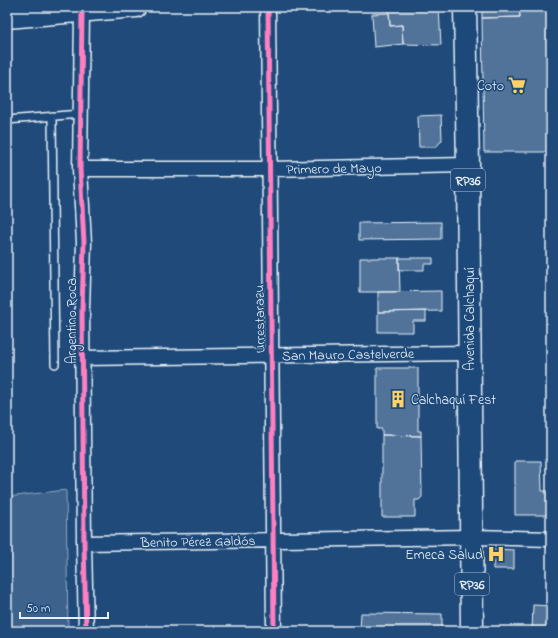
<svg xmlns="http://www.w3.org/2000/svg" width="558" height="638" font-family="'Indie Flower',sans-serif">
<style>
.green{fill:#3c628c;stroke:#92aac2}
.building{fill:#517399;stroke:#e8f1f8}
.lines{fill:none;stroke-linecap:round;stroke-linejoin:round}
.service-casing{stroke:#e8f1f8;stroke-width:10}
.minor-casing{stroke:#e8f1f8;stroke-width:17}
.secondary-casing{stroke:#e8f1f8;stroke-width:23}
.primary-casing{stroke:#e8f1f8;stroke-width:25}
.service{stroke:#1f4a7a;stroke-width:7}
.minor{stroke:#1f4a7a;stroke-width:14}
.secondary{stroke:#1f4a7a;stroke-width:20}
.primary{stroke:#1f4a7a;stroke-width:22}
.cycleway-casing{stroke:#1f4a7a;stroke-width:8}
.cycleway{stroke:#ff80c0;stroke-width:5}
.labels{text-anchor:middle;stroke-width:3;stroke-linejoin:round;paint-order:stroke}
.shield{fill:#1f4a7a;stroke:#acbfd2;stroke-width:1}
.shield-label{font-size:13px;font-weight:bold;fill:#e8f1f8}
.poi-label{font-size:14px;fill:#e8f1f8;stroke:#1f4a7a;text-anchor:end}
.street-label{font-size:14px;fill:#e8f1f8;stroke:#1f4a7a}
</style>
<rect width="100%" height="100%" fill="#1f4a7a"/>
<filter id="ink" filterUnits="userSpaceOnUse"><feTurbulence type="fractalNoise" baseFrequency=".025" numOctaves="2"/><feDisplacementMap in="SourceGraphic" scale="8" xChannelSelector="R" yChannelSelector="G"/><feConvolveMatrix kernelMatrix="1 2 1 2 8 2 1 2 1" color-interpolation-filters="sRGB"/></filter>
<g filter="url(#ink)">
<!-- green -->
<path class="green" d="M66 490 68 631H7V497Z"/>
<!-- building -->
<path class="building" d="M389 7H439L441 45 403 44 402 25 390 26Z
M482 7H519L520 17 482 18Z
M519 7H551V152H484L482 18 520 17Z
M389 13 390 26 402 25 403 44 374 47 372 14Z
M441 115 442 140 436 147H419L418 116Z
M441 222V239L359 240V223Z
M360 258H399L400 292H360Z
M399 258H433V264H424V270H399Z
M441 291V311L378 312V292Z
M426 311V321H413V332H378V312Z
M377 368H418V431H421V436L382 435V429H377Z
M382 435 421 436 422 497 419 500H415V517H382Z
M515 461H541L542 491H551V515H515Z
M493 549 514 550V569H493Z
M533 605 551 606V631H532Z
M361 613 442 614V631H360Z"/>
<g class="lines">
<!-- service casing -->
<g class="service-casing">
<path id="service" d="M52 116 55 364
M7 120 80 114"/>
</g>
<!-- minor casing -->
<g class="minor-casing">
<path id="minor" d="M268 7 274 631
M82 12 80 169 84 243 82 309 84 543 86 631
M80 169H269L468 165
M83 358 469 353
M84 543 472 537 551 539"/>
</g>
<!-- secondary casing -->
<g class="secondary-casing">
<path id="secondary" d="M7 18 136 7"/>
</g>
<!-- primary casing -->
<g class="primary-casing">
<path id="primary" d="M465 7 468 165 472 631"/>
</g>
<!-- service -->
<use href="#service" class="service"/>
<!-- minor -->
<use href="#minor" class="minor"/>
<!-- secondary -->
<use href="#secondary" class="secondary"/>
<!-- primary -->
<use href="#primary" class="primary"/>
<!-- cycleway casing -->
<g class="cycleway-casing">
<path id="cycleway" d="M268 7 274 631
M82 12 80 169 84 243 82 309 84 543 86 631"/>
</g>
<!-- cycleway -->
<use href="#cycleway" class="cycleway"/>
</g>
</g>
<!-- icons -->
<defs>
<g id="supermarket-bare" transform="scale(1.38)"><path d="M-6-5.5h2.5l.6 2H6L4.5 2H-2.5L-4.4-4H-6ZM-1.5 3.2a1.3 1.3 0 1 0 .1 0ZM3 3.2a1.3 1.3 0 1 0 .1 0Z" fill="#ffd166" stroke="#1f4a7a" stroke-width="2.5" paint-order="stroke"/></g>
<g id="building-bare" transform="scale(1.38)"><path d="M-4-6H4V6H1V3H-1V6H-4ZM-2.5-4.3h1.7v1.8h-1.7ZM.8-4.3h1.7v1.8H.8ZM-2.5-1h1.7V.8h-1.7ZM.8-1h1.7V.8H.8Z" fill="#ffd166" stroke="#1f4a7a" stroke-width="2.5" paint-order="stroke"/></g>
<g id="hospital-bare" transform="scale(1.38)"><path d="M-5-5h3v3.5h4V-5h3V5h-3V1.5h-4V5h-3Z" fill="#ffd166" stroke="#1f4a7a" stroke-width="2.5" paint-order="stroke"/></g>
</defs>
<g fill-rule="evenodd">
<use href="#supermarket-bare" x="517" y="85"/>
<use href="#building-bare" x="398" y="399"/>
<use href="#hospital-bare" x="496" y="554"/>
</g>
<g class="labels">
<!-- shield labels -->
<g class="shield">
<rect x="451" y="169" width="34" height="22" rx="3"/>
<rect x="455" y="573" width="34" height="22" rx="3"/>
</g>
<g class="shield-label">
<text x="468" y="185">RP36</text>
<text x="472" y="589">RP36</text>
</g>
<!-- poi labels -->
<g class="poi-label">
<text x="504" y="90">Coto</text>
<text x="411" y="404" text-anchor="start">Calchaquí Fest</text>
<text x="483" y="559">Emeca Salud</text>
</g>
<!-- street labels -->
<g class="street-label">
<text transform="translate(334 168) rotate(-1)" y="5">Primero de Mayo</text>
<text transform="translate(259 319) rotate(-91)" y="5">Urrestarazu</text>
<text transform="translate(469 319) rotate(-90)" y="5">Avenida Calchaquí</text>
<text transform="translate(71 321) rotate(-90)" y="5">Argentino Roca</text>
<text transform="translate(348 354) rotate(-1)" y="5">San Mauro Castelverde</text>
<text transform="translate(198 541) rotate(-1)" y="5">Benito Pérez Galdós</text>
</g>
</g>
<!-- margin -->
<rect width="558" height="638" fill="none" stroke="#1f4a7a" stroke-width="24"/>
<rect x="12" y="12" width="534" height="614" fill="none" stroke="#e8f1f8" stroke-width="1.5" filter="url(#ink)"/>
<!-- scale -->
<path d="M20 612v6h88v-6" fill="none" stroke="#e8f1f8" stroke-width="2"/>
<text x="26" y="612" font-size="12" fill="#e8f1f8" stroke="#1f4a7a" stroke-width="3" paint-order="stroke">50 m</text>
</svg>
